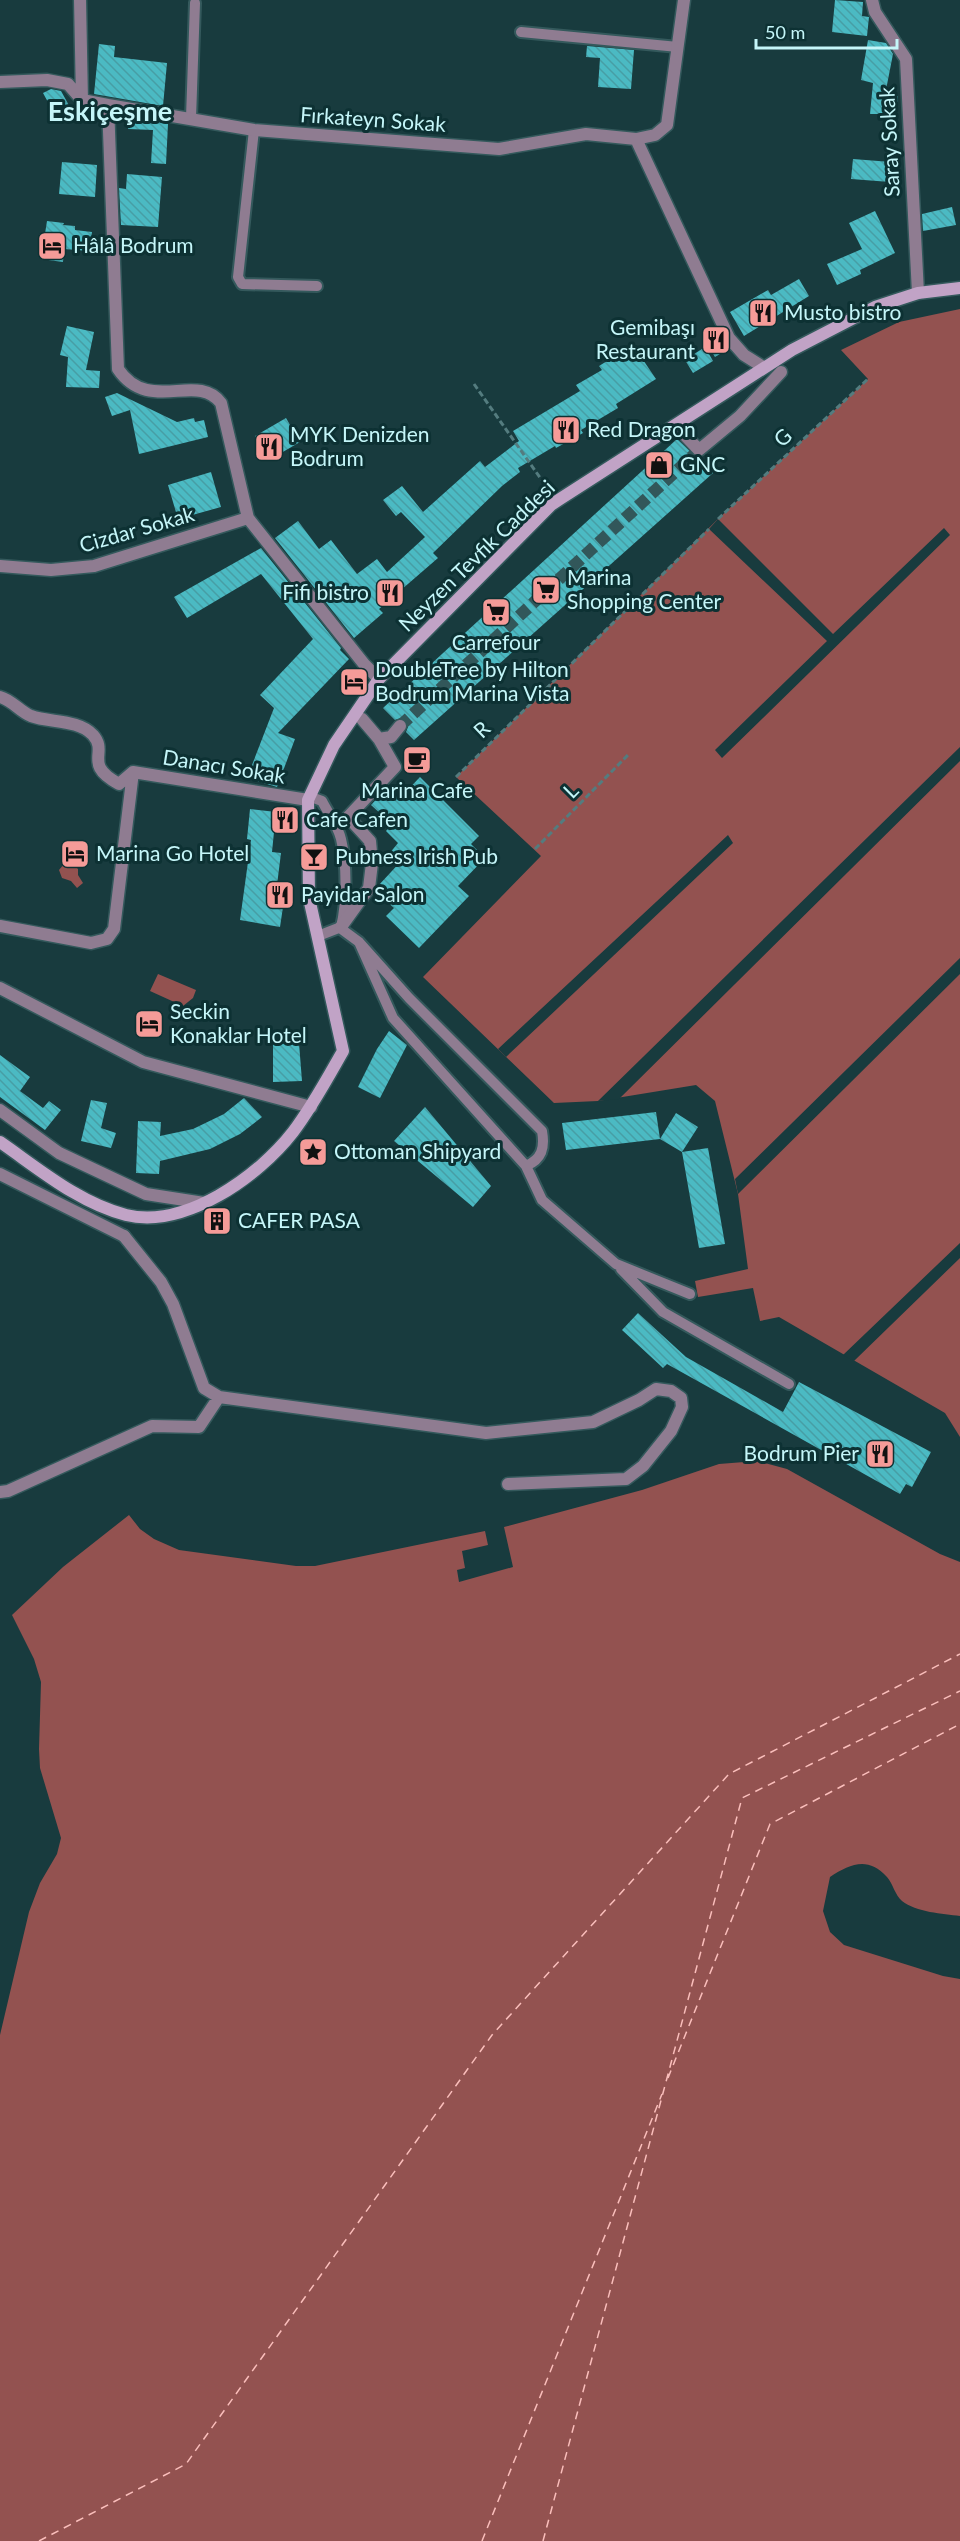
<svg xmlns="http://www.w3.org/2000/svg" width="960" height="2541" font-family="Lato,sans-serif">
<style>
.water{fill:#935250}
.pier{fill:#183b3e}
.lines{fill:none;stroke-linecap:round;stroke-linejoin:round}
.ferry{stroke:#fabebb;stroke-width:1.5;stroke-dasharray:8 6;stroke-linecap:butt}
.building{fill:url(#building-back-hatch)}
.pedestrian-tunnel{stroke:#32575a;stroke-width:12;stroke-dasharray:12 6;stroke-linecap:butt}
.service-casing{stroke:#34595c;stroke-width:14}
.pedestrian-casing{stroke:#34595c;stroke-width:15}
.minor-casing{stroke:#34595c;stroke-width:15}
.secondary-casing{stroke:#34595c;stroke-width:15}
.path{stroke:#547c7f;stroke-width:3;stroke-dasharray:6 3;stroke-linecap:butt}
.service{stroke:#8f7c91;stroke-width:10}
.pedestrian{stroke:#8f7c91;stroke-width:12}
.minor{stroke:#8f7c91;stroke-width:12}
.secondary{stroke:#c1a3c6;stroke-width:12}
.labels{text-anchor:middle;stroke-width:6;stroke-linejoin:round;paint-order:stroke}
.street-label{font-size:21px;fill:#c5f6f9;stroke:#0d3133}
.poi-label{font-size:21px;fill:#c5f6f9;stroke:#0d3133;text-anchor:start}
.district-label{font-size:27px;font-weight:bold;fill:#c5f6f9;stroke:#0d3133}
</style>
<defs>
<pattern id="building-back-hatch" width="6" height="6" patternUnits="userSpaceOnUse" patternTransform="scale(1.5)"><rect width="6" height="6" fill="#4bbac3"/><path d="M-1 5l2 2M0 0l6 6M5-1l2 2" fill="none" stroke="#479ea5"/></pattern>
</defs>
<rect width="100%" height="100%" fill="#183b3e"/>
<!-- water -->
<path class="water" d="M960 309V1437L945 1413 779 1317 760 1321 753 1288 698 1297 695 1281 748 1269 738 1194 715 1101 696 1085 598 1101 554 1103 423 977 541 856 456 777 718 519 868 379 841 350 899 322Z
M64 864 74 865 78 869V875L83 883 77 888 71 881 62 878 59 870Z
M158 974 196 990 193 998 183 1006 150 991Z
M757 1461 787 1469 940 1554 960 1562V1916C943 1914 916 1912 902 1901 895 1895 893 1884 887 1877 868 1856 850 1864 830 1877L823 1911 830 1932 844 1945 943 1976 960 1979V2541H0V2035L29 1912 40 1883 57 1854 61 1838 40 1768 39 1749 41 1682 34 1659 12 1615 63 1567 129 1515 140 1529 154 1539 179 1550 296 1566H315L485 1531 488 1545 462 1551 465 1568 457 1570 459 1582 513 1567 504 1527 642 1490 719 1464Z"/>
<!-- pier -->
<path class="pier" d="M718 519 833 634 944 528 950 535 722 758 715 750 827 641 709 529Z
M960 747V761L619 1099 598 1101Z
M728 835 733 843 506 1057 498 1049Z
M960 958V974L738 1194 735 1179Z
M960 1243V1258L854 1361 843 1355Z"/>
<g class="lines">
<!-- ferry -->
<path class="ferry" d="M668 2078 770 1824 960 1724
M39 2541 186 2464 492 2035 729 1774 960 1654
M482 2541 662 2094
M543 2541 742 1798 960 1691"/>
</g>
<!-- building -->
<path class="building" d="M835 0 863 2 862 16 869 17 867 36 832 32Z
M868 40 886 43 893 54 885 95 898 96 896 114H870L873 83 861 80Z
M99 44 115 46 114 57 167 63 163 106 94 94Z
M587 46 634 50 631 89 598 87 600 58 586 57Z
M51 89 61 91 71 109 56 117 43 93Z
M129 117 168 124 166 164 151 163 153 130 128 129Z
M853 159 891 162 890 182 851 179Z
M62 162 97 165 95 197 59 194Z
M127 174 162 177 158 227 121 225 119 188 126 189Z
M952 207 956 225 923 231 922 214Z
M875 211 895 253 860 270 861 274 837 285 827 264 862 249 849 223Z
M47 221 64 223 63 225 75 226V230L92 232 89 251 64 249 63 262 41 259Z
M799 279 809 296 744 336 730 312 768 290 771 295Z
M67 326 94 332 86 370 100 371 99 388 66 387 68 357 60 355Z
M718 335 728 349 715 357 706 342Z
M633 345 656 379 616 404 618 408 581 430 583 433 556 448 555 446 518 468 520 472 502 486 433 553 438 558 379 609 383 613 354 638 275 538 298 521 319 549 331 540 357 574 377 559 387 572 425 537 401 512 396 516 383 500 402 486 423 512 480 461 485 467 519 441 513 431 580 391 576 385 602 370 599 366Z
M705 347 713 361 693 373 685 360Z
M117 393 177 422 194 418 195 422 204 420 208 437 139 454 130 410 112 416 105 397Z
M286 418 300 442 269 460 255 436Z
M677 439 713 473 414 740 406 732 408 727 406 720 401 718 395 720 383 708Z
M211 472 221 507 178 519 168 485Z
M261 548 341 648 340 650 349 659 278 733 295 739 277 787 247 778 274 708 260 695 313 639 261 574 187 618 174 597Z
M420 777 479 836 471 844 485 858 458 886 469 896 419 948 386 916 394 908 376 892 378 886 404 858 380 865 398 843 386 831 392 824 371 805 387 788 399 799Z
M250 809 276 812 272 852 281 853 277 885 286 887 280 927 240 920 251 840 247 839Z
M389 1031 407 1045 380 1098 358 1087 377 1049Z
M299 1043 302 1081 273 1082V1044Z
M0 1055 30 1077 20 1091 43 1108 49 1101 61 1110 45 1130 0 1097Z
M244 1098 262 1117 240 1134 210 1149 160 1161 159 1174 136 1173 138 1121 161 1122 160 1136 193 1129 224 1114Z
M91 1100 107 1103 101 1128 116 1133 111 1148 81 1141Z
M425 1107 491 1186 473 1207 394 1141Z
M656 1112 660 1139 566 1150 562 1123Z
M676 1113 698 1127 682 1152 660 1139Z
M708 1148 725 1244 699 1248 682 1152Z
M203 1221a14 14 0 1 1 28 0a14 14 0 1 1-28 0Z
M638 1313 686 1357 783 1412 799 1382 931 1452 912 1487 906 1484 900 1494 667 1364 663 1368 622 1330Z"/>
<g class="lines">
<!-- pedestrian-tunnel -->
<path class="pedestrian-tunnel" d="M400 726 699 450"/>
<!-- service casing -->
<g class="service-casing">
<path id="service" d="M521 32 678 47
M191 118 195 3
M254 130 238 277 242 284 317 286
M311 797 322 801C328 813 338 826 341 839 347 863 347 903 341 927L318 936
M340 928 359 942 409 998 542 1131C545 1148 542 1159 526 1166L393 1018 359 942
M526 1166 542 1200 616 1264 690 1294
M621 1269 663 1312 789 1384"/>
</g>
<!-- pedestrian casing -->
<g class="pedestrian-casing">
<path id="pedestrian" d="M680 430 699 450 740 416 781 372
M362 719 379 739 391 737 400 726
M341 927 369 888 372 863 370 841 348 817 395 767 379 739
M0 1174 124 1236"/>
</g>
<!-- minor casing -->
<g class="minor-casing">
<path id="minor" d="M80 0 82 100 108 105 118 369C149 415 197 371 221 403L248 518 364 664 379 679
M684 0 667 125 655 135 636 139 729 338 744 355 763 367
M872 0 875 12 906 59 918 293
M0 82 47 80 68 84 82 100
M108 105 254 130 499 149 586 134 636 139
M0 566 51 570 94 566 248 518
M0 697C12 700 19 711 31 716 50 723 78 719 93 735 109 753 82 764 119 784L133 772
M133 772 308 800
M0 926 91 943 107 939 114 929 133 772
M0 988 143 1062 311 1107
M0 1110 59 1153 146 1194 204 1203
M124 1236 161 1282 173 1304 204 1388 219 1397 486 1433 593 1422 639 1400 656 1389 671 1391 681 1398 682 1407 671 1431 643 1466 626 1479 508 1484
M0 1492 8 1491 152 1426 199 1427 219 1397"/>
</g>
<!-- secondary casing -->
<g class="secondary-casing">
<path id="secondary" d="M0 1142C39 1169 79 1203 126 1215 185 1229 258 1177 293 1132 312 1107 327 1079 343 1051L309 898 308 800 334 745 379 679 551 505 560 499 792 350 875 307 918 293 960 288"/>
</g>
<!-- path -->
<path class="path" d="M474 384 541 479 550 489
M718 519 869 378
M456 777 709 529
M535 849 628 755"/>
<!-- service -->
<use href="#service" class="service"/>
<!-- pedestrian -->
<use href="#pedestrian" class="pedestrian"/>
<!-- minor -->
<use href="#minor" class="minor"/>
<!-- secondary -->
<use href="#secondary" class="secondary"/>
</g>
<!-- icons -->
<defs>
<g id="hotel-square" transform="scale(1.5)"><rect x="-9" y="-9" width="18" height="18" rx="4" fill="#f59b98" stroke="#0d3133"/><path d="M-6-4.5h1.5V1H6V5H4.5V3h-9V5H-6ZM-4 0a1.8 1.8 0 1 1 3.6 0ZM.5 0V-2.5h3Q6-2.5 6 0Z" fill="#111"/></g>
<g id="restaurant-square" transform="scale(1.5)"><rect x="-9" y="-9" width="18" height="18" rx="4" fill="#f59b98" stroke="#0d3133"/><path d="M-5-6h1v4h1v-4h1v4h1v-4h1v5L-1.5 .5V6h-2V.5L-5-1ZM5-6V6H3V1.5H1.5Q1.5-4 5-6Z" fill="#111"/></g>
<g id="shop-square" transform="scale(1.5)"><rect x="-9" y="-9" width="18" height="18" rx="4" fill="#f59b98" stroke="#0d3133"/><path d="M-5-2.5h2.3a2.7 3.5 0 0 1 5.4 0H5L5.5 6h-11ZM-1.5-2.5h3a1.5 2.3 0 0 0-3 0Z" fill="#111"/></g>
<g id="supermarket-square" transform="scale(1.5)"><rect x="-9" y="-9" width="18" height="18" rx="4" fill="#f59b98" stroke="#0d3133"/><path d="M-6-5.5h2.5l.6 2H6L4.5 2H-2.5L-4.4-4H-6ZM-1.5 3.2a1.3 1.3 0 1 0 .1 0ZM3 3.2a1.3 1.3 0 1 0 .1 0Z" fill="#111"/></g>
<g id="cafe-square" transform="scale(1.5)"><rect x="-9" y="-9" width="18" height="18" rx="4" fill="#f59b98" stroke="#0d3133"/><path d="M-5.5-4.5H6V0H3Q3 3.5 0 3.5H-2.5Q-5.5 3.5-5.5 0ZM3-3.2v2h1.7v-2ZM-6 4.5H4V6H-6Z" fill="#111"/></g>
<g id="bar-square" transform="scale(1.5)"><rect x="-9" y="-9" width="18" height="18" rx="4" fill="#f59b98" stroke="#0d3133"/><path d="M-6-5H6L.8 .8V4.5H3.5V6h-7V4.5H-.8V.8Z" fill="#111"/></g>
<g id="sight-square" transform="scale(1.5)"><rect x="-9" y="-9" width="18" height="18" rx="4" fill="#f59b98" stroke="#0d3133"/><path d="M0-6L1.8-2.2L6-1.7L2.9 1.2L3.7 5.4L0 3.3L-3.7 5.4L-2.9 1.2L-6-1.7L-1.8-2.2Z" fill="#111"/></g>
<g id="building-square" transform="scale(1.5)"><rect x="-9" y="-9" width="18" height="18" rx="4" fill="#f59b98" stroke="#0d3133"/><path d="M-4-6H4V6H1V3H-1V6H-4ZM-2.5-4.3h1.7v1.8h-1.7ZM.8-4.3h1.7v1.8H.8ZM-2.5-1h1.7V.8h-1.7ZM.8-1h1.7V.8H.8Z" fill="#111"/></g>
</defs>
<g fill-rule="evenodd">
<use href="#hotel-square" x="52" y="246"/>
<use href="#restaurant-square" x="763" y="313"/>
<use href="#restaurant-square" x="716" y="340"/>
<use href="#restaurant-square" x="566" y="430"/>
<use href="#restaurant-square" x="269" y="447"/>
<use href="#shop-square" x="659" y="465"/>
<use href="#supermarket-square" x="546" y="590"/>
<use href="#restaurant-square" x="390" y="593"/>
<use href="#supermarket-square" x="496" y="612"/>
<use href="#hotel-square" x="354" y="682"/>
<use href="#cafe-square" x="417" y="760"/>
<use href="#restaurant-square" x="285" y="820"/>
<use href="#hotel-square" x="75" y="854"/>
<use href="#bar-square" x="314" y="857"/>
<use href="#restaurant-square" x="280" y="895"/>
<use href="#hotel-square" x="149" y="1024"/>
<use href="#sight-square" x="313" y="1152"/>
<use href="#building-square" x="217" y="1221"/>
<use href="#restaurant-square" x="880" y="1454"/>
</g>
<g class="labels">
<!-- street labels -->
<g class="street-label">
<text transform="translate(373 120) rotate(4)" y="7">Fırkateyn Sokak</text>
<text transform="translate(890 142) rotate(-93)" y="7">Saray Sokak</text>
<text transform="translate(783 438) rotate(-43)" y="7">G</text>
<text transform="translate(137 530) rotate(-16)" y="7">Cizdar Sokak</text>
<text transform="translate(477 556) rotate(-44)" y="7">Neyzen Tevfik Caddesi</text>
<text transform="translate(482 730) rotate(-44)" y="7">R</text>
<text transform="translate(224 767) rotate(9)" y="7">Danacı Sokak</text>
<text transform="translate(571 791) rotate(-45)" y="7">L</text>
</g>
<!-- poi labels -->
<g class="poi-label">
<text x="73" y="253">Hâlâ Bodrum</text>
<text x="784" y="320">Musto bistro</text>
<text x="695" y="335" text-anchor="end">Gemibaşı<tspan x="695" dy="24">Restaurant</tspan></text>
<text x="587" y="437">Red Dragon</text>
<text x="290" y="442">MYK Denizden<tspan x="290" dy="24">Bodrum</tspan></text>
<text x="680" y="472">GNC</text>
<text x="567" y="585">Marina<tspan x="567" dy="24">Shopping Center</tspan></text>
<text x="369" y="600" text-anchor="end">Fifi bistro</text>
<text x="496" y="650" text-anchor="middle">Carrefour</text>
<text x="375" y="677">DoubleTree by Hilton<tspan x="375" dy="24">Bodrum Marina Vista</tspan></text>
<text x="417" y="798" text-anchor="middle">Marina Cafe</text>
<text x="306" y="827">Cafe Cafen</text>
<text x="96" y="861">Marina Go Hotel</text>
<text x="335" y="864">Pubness Irish Pub</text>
<text x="301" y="902">Payidar Salon</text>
<text x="170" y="1019">Seckin<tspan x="170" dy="24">Konaklar Hotel</tspan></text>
<text x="334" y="1159">Ottoman Shipyard</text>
<text x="238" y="1228">CAFER PASA</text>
<text x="859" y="1461" text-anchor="end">Bodrum Pier</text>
</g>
<!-- district labels -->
<g class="district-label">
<text x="110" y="121">Eskiçeşme</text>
</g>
</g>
<!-- scale -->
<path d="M756 39v9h141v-9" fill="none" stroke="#c5f6f9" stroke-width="3"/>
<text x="765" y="39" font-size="18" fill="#c5f6f9" stroke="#0d3133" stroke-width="4.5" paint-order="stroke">50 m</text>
</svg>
